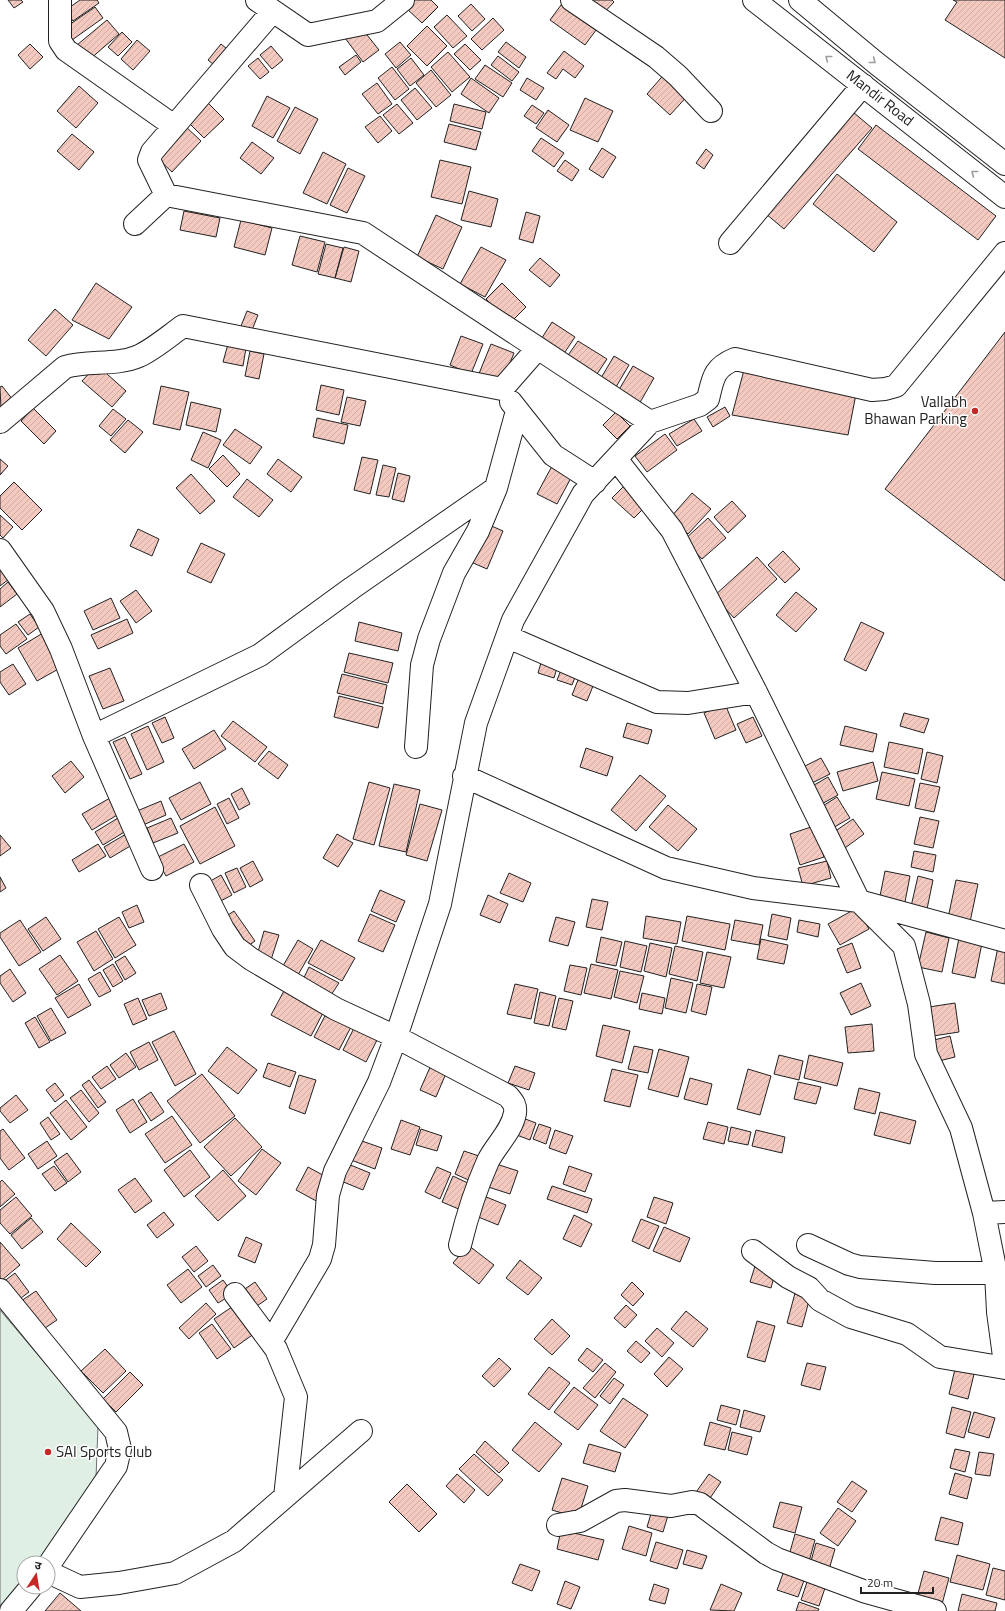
<svg xmlns="http://www.w3.org/2000/svg" width="1005" height="1611" font-family="'Titillium Web','Noto Sans Devanagari',sans-serif">
<style>
.park{fill:#e0efe3;stroke:#6f6f6f}
.building{fill:url(#building-hatch);stroke:#222}
.lines{fill:none;stroke-linecap:round;stroke-linejoin:round}
.minor-casing{stroke:#222;stroke-width:24}
.minor{stroke:#fff;stroke-width:22}
.oneway{stroke:#9c9c9c}
.poi-dot{fill:#c62828;stroke:#fff;stroke-width:1.5}
.labels{text-anchor:middle;stroke-width:3;stroke-linejoin:round;paint-order:stroke}
.street-label{font-size:15px;fill:#222;stroke:#fff}
.poi-label{font-size:15px;fill:#222;stroke:#fff;text-anchor:end}
</style>
<defs>
<pattern id="building-hatch" width="6" height="6" patternUnits="userSpaceOnUse"><rect width="6" height="6" fill="#f3c9c0"/><path d="M-1 1l2-2M0 6l6-6M5 7l2-2" fill="none" stroke="#d0aca5"/></pattern>
</defs>
<rect width="100%" height="100%" fill="#fff"/>
<!-- park -->
<path class="park" d="M0 1310 98 1426 96 1478 45 1563H24V1587L17 1611H0Z"/>
<!-- building -->
<path class="building" d="M8 0H21L23 2 14 8Z
M80 0H97L99 3 73 21 66 10Z
M412 0H431L438 7 422 23 405 7Z
M577 0H612L614 2 600 17Z
M953 0H1005V58L945 20 957 2Z
M564 1 599 26 585 45 550 20Z
M471 4 485 19 472 31 458 16Z
M95 7 103 18 72 40 63 29Z
M447 15 467 36 453 48 434 27Z
M493 18 504 30 482 50 471 39Z
M107 20 119 34 89 60 77 45Z
M360 26 379 50 363 62 345 38Z
M427 26 447 46 427 66 407 46Z
M122 32 132 42 118 56 108 47Z
M137 40 150 51 133 70 121 59Z
M400 42 411 55 396 68 385 54Z
M506 42 526 57 519 68 498 52Z
M30 44 43 57 30 69 18 55Z
M221 44 232 53 219 69 208 60Z
M465 44 481 60 470 70 454 54Z
M271 46 283 60 272 69 260 55Z
M564 51 584 66 575 78 563 69 556 79 547 73Z
M448 52 470 77 452 92 431 67Z
M356 55 361 62 345 75 339 67Z
M498 56 519 72 512 81 491 65Z
M258 58 269 72 260 79 248 66Z
M411 58 424 75 410 86 397 69Z
M485 65 512 83 503 97 475 79Z
M392 67 409 89 395 100 378 78Z
M431 70 451 95 436 107 416 83Z
M667 71 691 92 670 115 647 94Z
M471 78 499 98 489 113 461 94Z
M527 78 544 88 536 100 520 90Z
M377 83 392 104 378 114 362 94Z
M79 86 98 103 76 128 57 111Z
M415 88 432 108 417 120 401 100Z
M267 96 290 108 273 138 252 126Z
M585 98 613 111 598 142 570 130Z
M205 100 224 119 204 138 185 119Z
M397 104 413 123 399 134 383 115Z
M454 104 486 112 482 129 450 121Z
M532 105 544 113 536 124 524 116Z
M295 107 318 119 300 154 277 141Z
M847 107 872 128 784 229 760 209Z
M548 110 569 125 557 142 536 128Z
M380 116 392 131 378 143 365 127Z
M449 124 481 132 476 150 444 142Z
M876 125 996 216 978 240 858 149Z
M185 126 201 141 172 172 156 157Z
M72 134 94 152 79 170 57 151Z
M541 138 564 153 554 167 532 151Z
M252 142 274 158 261 174 240 158Z
M602 148 616 157 603 178 589 169Z
M706 149 713 155 704 169 696 163Z
M323 152 346 164 327 204 303 193Z
M440 160 471 167 462 204 431 197Z
M565 160 579 170 572 181 557 171Z
M348 168 365 176 347 213 330 205Z
M837 174 897 222 874 252 813 204Z
M469 191 498 199 491 227 461 220Z
M184 211 220 218 216 237 180 230Z
M526 212 540 216 533 243 519 239Z
M436 215 462 227 443 269 417 257Z
M241 220 272 228 265 255 234 247Z
M300 236 325 242 317 272 292 265Z
M326 244 343 248 335 278 318 274Z
M344 247 359 251 351 282 335 278Z
M481 247 506 260 485 297 460 284Z
M540 258 560 275 550 287 529 270Z
M96 283 132 307 109 339 72 320Z
M502 283 526 307 510 323 486 299Z
M55 309 73 325 46 356 28 340Z
M247 311 258 315 250 335 239 331Z
M552 322 575 337 563 355 540 341Z
M1005 332V581L885 489Z
M461 336 483 344 471 374 450 365Z
M578 341 607 359 593 380 564 361Z
M228 344 246 348 243 366 223 362Z
M491 344 514 353 501 385 478 376Z
M250 351 264 354 259 379 245 376Z
M614 356 629 365 613 392 598 383Z
M97 365 126 391 112 407 82 381Z
M633 366 654 378 638 406 617 393Z
M744 370 857 389 848 435 732 415Z
M321 385 344 390 339 415 316 410Z
M2 386 13 400 1 409 0 387Z
M161 386 189 392 180 430 153 424Z
M347 397 366 401 360 426 341 422Z
M191 402 221 409 216 432 186 425Z
M725 407 730 416 713 427 707 417Z
M33 408 56 431 44 444 21 421Z
M113 409 126 419 111 436 99 426Z
M616 412 630 426 617 439 603 425Z
M317 418 348 425 344 444 313 437Z
M694 419 702 431 677 446 669 434Z
M128 420 143 432 125 453 110 440Z
M235 429 262 447 250 464 223 445Z
M203 432 221 440 208 468 191 460Z
M665 434 677 450 647 472 635 456Z
M223 455 240 474 227 487 209 469Z
M362 457 378 460 370 494 354 490Z
M0 459 8 466 0 475Z
M278 459 302 477 291 492 267 474Z
M383 465 396 468 389 497 376 495Z
M552 466 572 476 557 504 537 494Z
M398 473 410 476 404 502 392 499Z
M191 474 215 501 200 514 176 488Z
M247 479 273 500 259 517 233 497Z
M14 482 42 510 22 530 0 508V496Z
M624 486 646 506 634 518 612 498Z
M692 493 711 509 688 534 670 518Z
M732 501 746 516 728 533 714 517Z
M0 515 13 527 3 538 0 535Z
M708 518 726 538 702 559 684 540Z
M487 524 503 531 487 569 471 562Z
M138 529 159 539 152 556 130 546Z
M201 543 225 554 211 583 187 572Z
M783 551 800 569 785 583 768 565Z
M757 557 777 579 734 618 714 596Z
M0 567 9 579 0 586Z
M8 582 17 594 0 607V589Z
M136 590 152 611 136 623 120 601Z
M796 592 817 609 796 632 776 615Z
M111 598 120 618 93 630 84 611Z
M30 614 39 627 28 635 18 622Z
M127 619 133 633 98 649 91 635Z
M359 622 402 633 398 651 355 641Z
M861 622 884 633 866 671 844 660Z
M16 624 27 639 6 654 0 646V635Z
M43 633 62 667 37 681 18 648Z
M349 653 393 663 388 683 344 672Z
M543 656 559 661 554 678 538 673Z
M13 664 26 684 9 695 0 682V672Z
M563 665 578 670 572 685 557 680Z
M110 668 124 701 103 709 89 676Z
M342 674 387 685 383 704 337 693Z
M580 675 595 681 587 701 572 695Z
M339 696 383 707 378 728 334 717Z
M725 704 736 730 715 739 704 713Z
M904 713 929 719 924 733 900 726Z
M165 717 174 738 162 743 152 723Z
M753 717 762 736 746 743 737 724Z
M233 721 267 747 255 762 221 736Z
M627 723 652 730 648 744 623 737Z
M148 726 164 762 147 770 131 734Z
M845 726 877 734 873 752 840 745Z
M214 730 226 749 194 769 182 749Z
M125 737 142 774 130 779 113 742Z
M889 742 923 749 918 774 884 767Z
M586 748 613 757 607 776 580 767Z
M269 751 288 765 278 779 258 764Z
M927 752 943 756 937 783 921 779Z
M821 758 830 774 810 784 801 768Z
M71 761 84 777 65 793 52 776Z
M873 762 878 781 843 791 837 772Z
M882 772 915 779 909 806 876 799Z
M640 775 666 796 636 831 611 810Z
M828 777 838 795 818 806 809 788Z
M200 782 211 804 181 820 169 798Z
M369 782 390 788 374 845 353 839Z
M920 783 940 787 934 812 915 808Z
M394 784 420 790 406 852 379 846Z
M242 788 250 804 239 810 231 794Z
M837 797 850 818 831 829 818 809Z
M110 798 119 814 92 830 82 814Z
M229 798 239 818 227 824 217 804Z
M161 801 166 815 143 825 137 811Z
M420 804 442 810 427 861 406 855Z
M668 805 697 829 678 851 649 827Z
M215 807 235 846 200 864 180 826Z
M920 817 939 821 933 848 914 844Z
M118 818 126 831 103 845 95 832Z
M171 818 178 833 153 843 147 828Z
M853 819 864 834 845 848 834 832Z
M814 826 824 857 800 865 790 834Z
M126 834 132 845 110 858 104 847Z
M337 834 353 843 338 867 323 858Z
M0 835 11 848 0 856Z
M98 844 106 856 79 872 72 860Z
M184 844 194 862 166 876 156 858Z
M914 851 936 855 933 872 911 867Z
M253 861 263 880 250 887 240 868Z
M827 861 831 878 803 886 798 868Z
M237 868 246 887 234 893 225 873Z
M885 871 910 876 904 907 879 901Z
M509 873 531 883 523 902 500 893Z
M221 875 232 895 215 904 205 884Z
M918 876 933 880 926 914 910 911Z
M0 877 6 888 0 892Z
M956 880 978 884 970 922 948 918Z
M380 890 405 901 396 922 371 911Z
M488 895 508 904 500 923 480 915Z
M592 899 608 902 602 930 586 927Z
M137 905 144 922 129 928 122 912Z
M857 908 869 929 840 945 828 924Z
M234 911 255 941 244 949 222 919Z
M370 914 395 925 383 952 358 941Z
M772 914 791 918 787 940 768 936Z
M646 916 681 922 677 944 643 938Z
M687 916 730 924 725 950 682 941Z
M46 917 61 939 43 951 28 929Z
M119 917 136 945 115 958 98 929Z
M556 917 575 922 568 946 549 941Z
M20 920 41 952 19 966 0 937V933Z
M735 920 763 925 759 945 731 940Z
M799 920 820 924 818 937 797 932Z
M96 931 113 959 94 971 77 942Z
M264 931 279 935 270 963 256 959Z
M926 932 949 938 942 972 918 967Z
M601 937 622 942 616 966 596 962Z
M959 938 982 943 975 978 952 973Z
M761 939 788 945 784 964 757 959Z
M298 940 313 949 295 980 280 971Z
M321 940 355 958 342 981 308 963Z
M625 941 647 946 641 972 620 967Z
M650 943 672 948 666 977 644 971Z
M852 943 861 968 847 973 837 949Z
M675 946 703 952 697 981 669 974Z
M998 947 1005 949V984L991 981Z
M707 952 731 957 724 988 700 983Z
M60 955 78 981 57 995 39 969Z
M125 956 136 973 125 980 115 962Z
M113 964 123 981 113 987 103 970Z
M591 964 618 970 611 999 584 993Z
M570 965 587 968 581 995 564 991Z
M309 967 339 983 329 998 301 984Z
M10 969 26 993 13 1002 0 983V976Z
M620 971 644 976 637 1003 614 997Z
M100 972 111 991 99 997 88 979Z
M671 978 693 983 686 1013 665 1008Z
M861 983 871 1006 851 1015 840 993Z
M79 984 91 1005 68 1018 55 998Z
M515 984 538 989 531 1019 507 1014Z
M697 984 712 987 706 1015 691 1011Z
M285 989 325 1009 311 1036 271 1015Z
M540 992 556 996 549 1026 534 1023Z
M161 993 167 1009 149 1016 142 1000Z
M642 993 665 998 662 1014 639 1009Z
M138 998 147 1019 133 1025 124 1004Z
M559 998 573 1001 566 1030 552 1027Z
M955 1003 959 1032 933 1036 929 1007Z
M51 1008 66 1033 51 1041 37 1016Z
M327 1012 352 1025 339 1050 314 1037Z
M35 1017 50 1042 39 1048 25 1023Z
M872 1024 874 1051 848 1053 845 1027Z
M603 1025 630 1031 622 1063 596 1056Z
M354 1028 377 1040 366 1062 343 1050Z
M174 1031 196 1074 175 1086 152 1042Z
M950 1036 955 1057 935 1062 930 1041Z
M149 1042 158 1060 139 1070 130 1052Z
M634 1046 653 1050 648 1073 628 1069Z
M227 1047 257 1070 238 1094 208 1071Z
M659 1049 689 1057 678 1097 648 1089Z
M126 1053 136 1067 119 1078 110 1065Z
M779 1055 803 1061 799 1080 774 1074Z
M809 1055 843 1063 837 1086 804 1078Z
M268 1063 296 1072 290 1087 263 1077Z
M431 1065 447 1071 436 1097 420 1090Z
M107 1066 116 1079 101 1089 92 1077Z
M515 1066 535 1073 529 1090 508 1083Z
M612 1069 638 1075 630 1107 604 1101Z
M748 1069 771 1076 760 1115 737 1109Z
M202 1074 235 1116 200 1143 167 1101Z
M299 1075 316 1080 305 1114 289 1108Z
M690 1078 712 1084 707 1105 684 1099Z
M89 1080 106 1102 98 1108 82 1085Z
M798 1082 821 1087 816 1104 794 1099Z
M55 1083 64 1095 55 1102 46 1090Z
M859 1088 880 1093 875 1114 854 1109Z
M81 1090 99 1113 89 1122 70 1098Z
M151 1092 164 1112 151 1121 138 1101Z
M16 1095 28 1110 10 1123 0 1111V1108Z
M133 1099 147 1122 130 1133 116 1110Z
M66 1100 87 1127 71 1140 50 1113Z
M880 1112 916 1121 910 1144 874 1135Z
M172 1116 192 1145 165 1163 145 1134Z
M48 1117 60 1134 51 1140 40 1123Z
M520 1117 536 1123 530 1140 514 1134Z
M235 1118 262 1147 231 1176 204 1147Z
M401 1120 420 1127 410 1155 391 1149Z
M708 1122 728 1127 724 1144 703 1139Z
M539 1124 551 1128 546 1144 533 1139Z
M731 1127 751 1132 748 1145 728 1141Z
M3 1129 25 1158 9 1170 0 1158V1131Z
M421 1129 442 1136 437 1151 416 1145Z
M555 1130 573 1136 566 1154 549 1148Z
M756 1130 785 1137 782 1153 752 1146Z
M359 1140 382 1148 375 1169 351 1160Z
M47 1141 57 1156 38 1169 28 1154Z
M262 1149 281 1163 256 1195 238 1181Z
M190 1150 210 1177 184 1197 164 1170Z
M464 1151 482 1157 473 1182 455 1174Z
M67 1153 81 1172 68 1182 54 1162Z
M490 1162 518 1171 510 1194 482 1185Z
M348 1164 370 1173 363 1190 341 1181Z
M54 1166 67 1183 55 1191 42 1174Z
M569 1166 592 1174 585 1192 563 1184Z
M308 1167 332 1180 320 1203 296 1190Z
M437 1167 451 1173 440 1199 425 1192Z
M223 1170 246 1196 218 1221 195 1196Z
M453 1176 472 1185 461 1210 442 1202Z
M135 1178 152 1201 135 1213 118 1190Z
M2 1180 15 1194 0 1207V1182Z
M552 1186 592 1199 587 1213 547 1199Z
M479 1194 506 1205 498 1225 471 1214Z
M16 1197 32 1216 10 1234 0 1223V1210Z
M654 1197 673 1203 666 1224 647 1217Z
M164 1212 174 1225 157 1238 147 1225Z
M574 1215 592 1224 581 1247 563 1239Z
M31 1218 43 1232 22 1249 11 1235Z
M641 1219 659 1226 649 1249 632 1241Z
M71 1223 101 1252 86 1267 57 1239Z
M664 1227 690 1238 680 1262 653 1251Z
M246 1237 262 1244 255 1263 238 1256Z
M0 1242 20 1265 2 1280 0 1278Z
M468 1245 494 1265 479 1284 453 1263Z
M196 1246 208 1261 194 1272 182 1257Z
M520 1260 542 1278 528 1295 506 1278Z
M756 1263 776 1270 771 1288 750 1282Z
M213 1265 221 1276 206 1287 198 1276Z
M188 1269 202 1287 181 1303 167 1285Z
M15 1273 29 1292 17 1301 3 1282Z
M223 1280 233 1294 218 1303 209 1290Z
M255 1282 267 1299 251 1310 239 1293Z
M632 1282 644 1294 633 1306 621 1295Z
M36 1291 57 1320 42 1330 21 1301Z
M795 1293 810 1297 802 1327 787 1323Z
M206 1303 216 1314 189 1339 179 1328Z
M238 1303 258 1331 234 1348 214 1319Z
M626 1305 637 1315 625 1328 614 1318Z
M686 1311 708 1329 693 1347 671 1329Z
M552 1319 570 1336 552 1355 534 1339Z
M757 1321 775 1326 765 1362 747 1357Z
M212 1324 231 1349 217 1359 199 1333Z
M657 1328 674 1343 662 1357 645 1341Z
M636 1341 650 1353 641 1363 627 1351Z
M587 1348 603 1360 593 1372 578 1360Z
M105 1349 126 1371 103 1393 81 1371Z
M669 1357 683 1369 667 1387 654 1374Z
M499 1358 511 1369 494 1387 482 1376Z
M605 1363 616 1372 595 1398 583 1388Z
M807 1363 826 1367 820 1390 801 1385Z
M956 1365 975 1370 968 1399 949 1394Z
M549 1367 570 1383 549 1410 528 1394Z
M130 1372 143 1385 116 1412 103 1399Z
M614 1378 624 1385 610 1404 600 1396Z
M574 1387 598 1405 578 1430 554 1412Z
M623 1398 648 1415 625 1448 600 1431Z
M721 1405 740 1410 736 1425 717 1420Z
M952 1407 971 1412 964 1438 946 1433Z
M744 1410 765 1416 760 1432 740 1427Z
M974 1412 995 1418 989 1438 968 1432Z
M535 1422 562 1444 539 1472 512 1450Z
M710 1422 731 1428 725 1450 704 1445Z
M732 1432 752 1437 747 1455 728 1450Z
M485 1441 509 1463 499 1473 476 1452Z
M589 1444 621 1453 615 1472 583 1463Z
M955 1449 970 1452 965 1472 950 1468Z
M979 1452 994 1454 990 1476 975 1474Z
M474 1454 503 1480 488 1496 459 1469Z
M955 1473 972 1478 967 1499 949 1494Z
M457 1474 475 1490 464 1503 446 1486Z
M709 1474 721 1482 706 1504 694 1495Z
M562 1478 588 1486 578 1518 552 1510Z
M852 1481 867 1491 852 1512 837 1502Z
M407 1484 437 1514 419 1532 389 1502Z
M780 1502 802 1507 795 1533 773 1527Z
M653 1507 669 1512 663 1532 647 1527Z
M838 1508 856 1521 838 1546 820 1533Z
M941 1517 963 1523 958 1545 935 1540Z
M629 1526 652 1533 646 1556 622 1549Z
M561 1530 604 1540 598 1560 557 1549Z
M795 1534 815 1540 808 1565 788 1559Z
M656 1542 683 1550 677 1569 650 1561Z
M816 1543 835 1549 828 1573 809 1568Z
M687 1550 707 1556 702 1569 683 1564Z
M957 1555 990 1564 983 1590 950 1582Z
M520 1564 540 1571 532 1591 512 1583Z
M785 1568 806 1575 798 1597 777 1590Z
M993 1568 1005 1571V1600L986 1595Z
M924 1571 949 1578 941 1608 916 1601Z
M808 1579 826 1585 819 1606 801 1600Z
M565 1581 580 1587 571 1609 557 1604Z
M654 1584 669 1589 665 1604 649 1600Z
M721 1584 742 1593 734 1611 710 1610Z
M60 1593 81 1611H45Z
M962 1594 997 1603 995 1611H958Z
M799 1602 819 1609 818 1611H796Z"/>
<g class="lines">
<!-- minor casing -->
<g class="minor-casing">
<path id="minor" d="M60 0V41L66 50 174 126
M257 0 308 35 377 21 403 0
M572 0 656 57 678 76 711 111
M754 0 1005 197
M800 0 876 63 1005 164
M166 195 363 233 650 422
M135 224 166 195 149 160 152 152 272 12
M730 243 863 85
M511 402 553 455 595 482
M0 422 65 367C89 360 116 366 139 356 154 349 169 336 183 326L502 389 538 348
M616 459 672 530 756 692 859 901 904 946 919 1004 926 1054 961 1128 984 1213 996 1273 998 1312 1005 1364
M0 550 43 611 61 649 94 736 152 869
M508 637 657 702 688 703 756 692
M94 736 260 655 352 588 496 488 517 411
M416 747 422 665 429 639 454 573 478 531 496 488
M464 776 666 868 753 888 859 901 1005 941
M201 885 223 929 235 947 251 959 336 1009 396 1037 508 1096C513 1102 516 1105 515 1113 512 1131 496 1145 488 1161 476 1188 467 1216 460 1245
M984 1213 1005 1212
M808 1245 849 1264 860 1267 935 1273H996
M753 1251 788 1277 809 1288 820 1300 851 1317 907 1334 940 1357 1005 1368
M0 1290 116 1432 120 1449 116 1466 48 1566
M235 1294 276 1349 296 1397 285 1497
M271 1342 320 1259 324 1245 328 1195 335 1171 379 1082 396 1037 440 904 476 723 513 620 583 494 650 422 700 405 708 399C713 379 713 368 735 359L872 390 885 389 896 386 1005 253
M558 1525 580 1521 616 1501 625 1500 671 1506 692 1502 700 1504 766 1553 777 1559 866 1592 935 1611
M48 1572 80 1587 119 1583 175 1573 234 1541 361 1431
M11 1611 31 1587"/>
</g>
<!-- minor -->
<use href="#minor" class="minor"/>
</g>
<!-- one-way arrows -->
<defs><path id="oneway-chevron" d="M-2-3.5L2.5 0L-2 3.5" fill="none" stroke-width="1.6" stroke-linecap="round" stroke-linejoin="round"/></defs>
<g class="oneway">
<use href="#oneway-chevron" transform="translate(828 58) rotate(-142)"/>
<use href="#oneway-chevron" transform="translate(873 61) rotate(39)"/>
<use href="#oneway-chevron" transform="translate(974 173) rotate(-142)"/>
</g>
<!-- markers -->
<g class="poi-dot">
<circle cx="975" cy="411" r="4"/>
<circle cx="48" cy="1452" r="4"/>
</g>
<g class="labels">
<!-- street labels -->
<g class="street-label">
<text transform="translate(880 98) rotate(38)" y="5">Mandir Road</text>
</g>
<!-- poi labels -->
<g class="poi-label">
<text x="967" y="407">Vallabh<tspan x="967" dy="17">Bhawan Parking</tspan></text>
<text x="56" y="1457" text-anchor="start">SAI Sports Club</text>
</g>
</g>
<!-- north arrow -->
<g transform="translate(36 1575) rotate(12)"><circle r="19" fill="#ffffff" stroke="#a7a7a7"/>
<path d="M0-3L7 15L0 10L-7 15Z" fill="#c62828"/>
<text y="-6" font-size="11" font-weight="bold" text-anchor="middle" fill="#222222">उ</text>
</g>
<!-- scale -->
<path d="M861 1587v6h72v-6" fill="none" stroke="#222222" stroke-width="2"/>
<text x="867" y="1587" font-size="12" fill="#222222" stroke="#ffffff" stroke-width="3" paint-order="stroke">20 m</text>
</svg>
